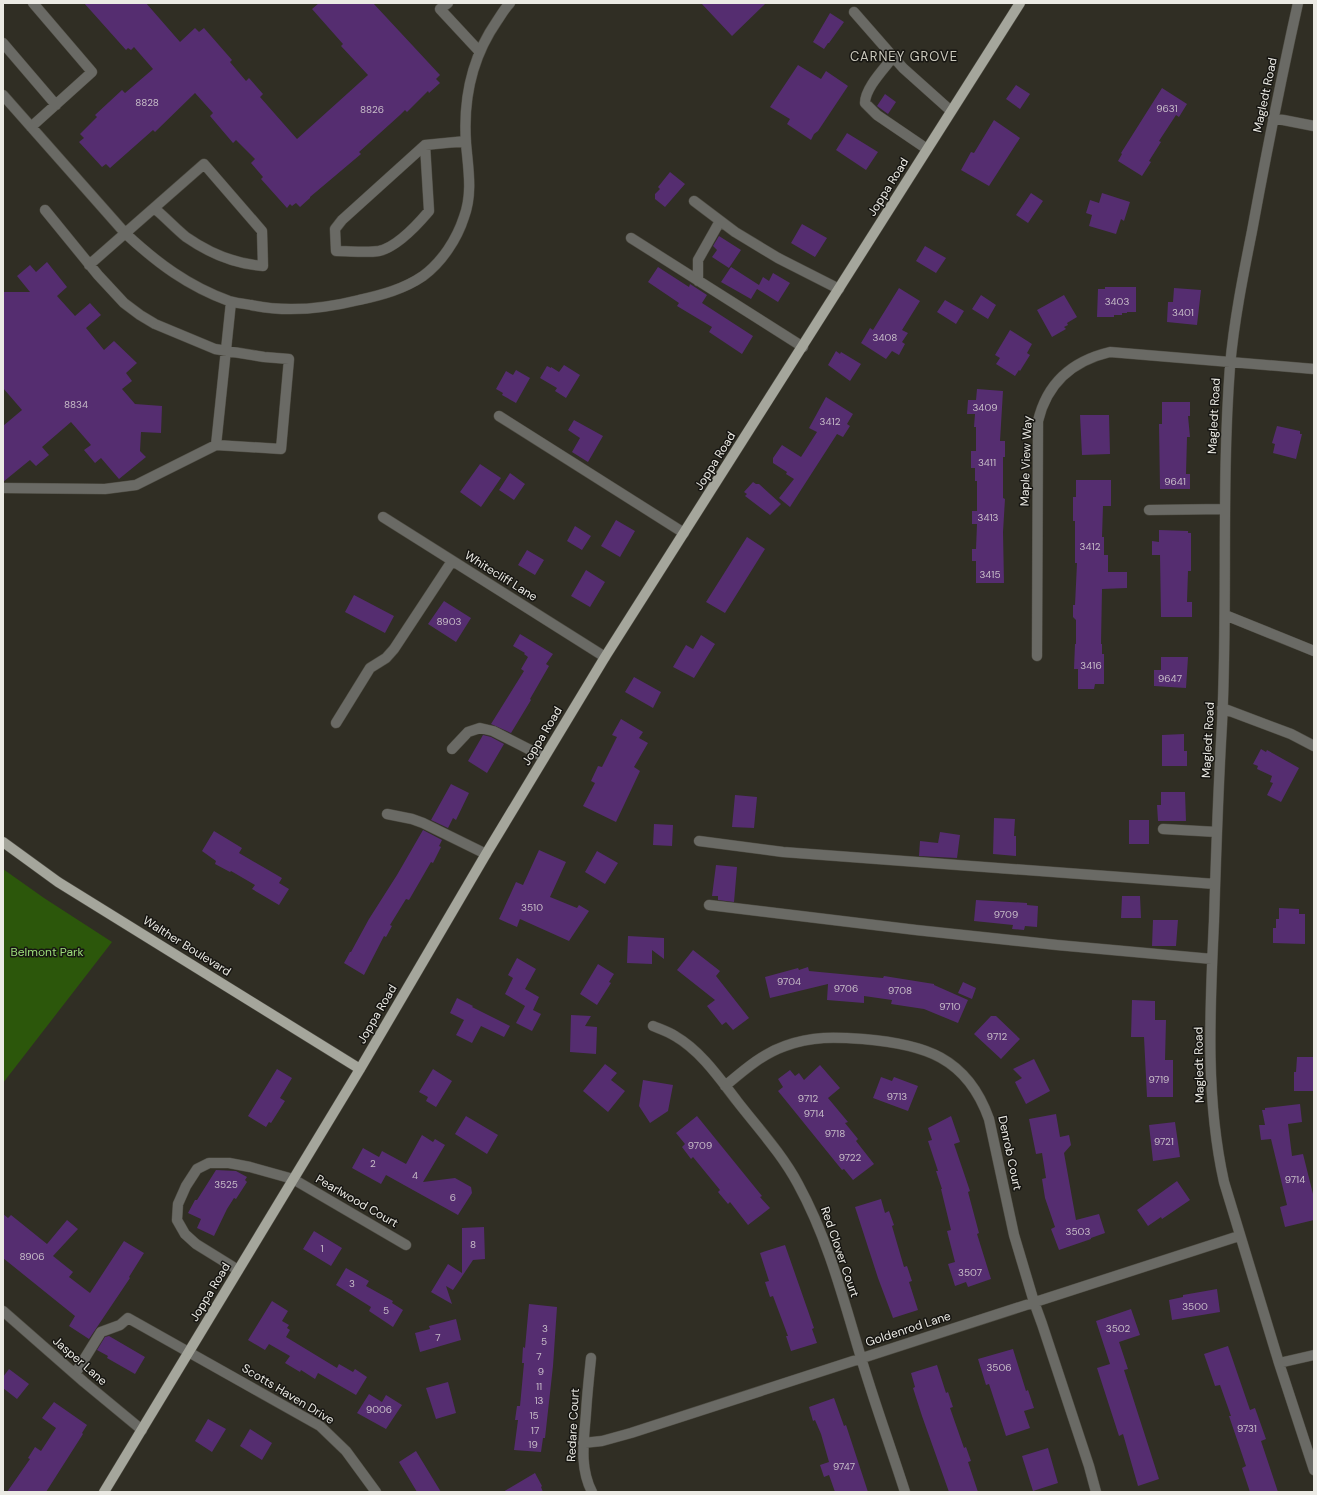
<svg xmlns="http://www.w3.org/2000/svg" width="1317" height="1495" font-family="'DM Sans',sans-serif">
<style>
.green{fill:#2c570b}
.building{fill:#552d70}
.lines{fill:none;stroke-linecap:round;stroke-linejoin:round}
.minor-casing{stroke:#4e4c43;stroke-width:11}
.major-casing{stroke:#4e4c43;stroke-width:11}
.minor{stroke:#6a6a65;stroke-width:10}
.major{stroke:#a5a69c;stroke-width:10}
.labels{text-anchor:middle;stroke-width:3;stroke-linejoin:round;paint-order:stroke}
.number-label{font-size:10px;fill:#c6bbc7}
.street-label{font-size:12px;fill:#ebeae4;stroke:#171612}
.park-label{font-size:12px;fill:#9dde7a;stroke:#171612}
.neighbourhood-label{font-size:13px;letter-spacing:1px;fill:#cac8bc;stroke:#171612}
</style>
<rect width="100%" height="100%" fill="#302e24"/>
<!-- green -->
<path class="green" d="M3 869 44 898 112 942 3 1083Z"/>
<!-- building -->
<path class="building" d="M84 3H146L180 42 195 28 199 32 204 28 232 60 230 62 246 81 249 78 263 94 260 97 297 139 368 75 341 46 343 44 312 9 319 3H373L440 75 436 79 440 83 429 93 428 91 407 112 405 110 400 115 359 152 361 154 310 197V198L300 207 296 203 292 206 290 204 287 208 261 179 263 177 251 163 255 159 236 140 233 143 210 116 213 113 195 93 155 132 153 130 110 168 106 164 102 167 79 142 84 138 80 134 97 117 95 115 122 90 125 93 153 69 134 47 131 50 128 48 126 50Z
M701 3H766L732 36Z
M830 13 844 22 829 43H828L824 49 813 42Z
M798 65 821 79 826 71 848 86 818 131 814 134 811 140 787 124 790 119 770 107Z
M1016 85 1030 94 1020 109 1006 99Z
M1162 88 1187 104 1179 117 1176 115 1159 141 1161 142 1149 161 1151 162 1142 176 1118 161 1122 154 1121 153Z
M885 94 896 102 888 114 877 106Z
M994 120 1020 138 989 186 961 170 971 152 974 153Z
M847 133 878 152 866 170 836 150Z
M670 172 685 184 665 207 655 199V194L660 189 658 187Z
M1031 193 1043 201 1028 223 1016 215Z
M1102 193 1130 202 1124 221 1121 219 1116 234 1089 226 1092 215 1086 213 1090 200 1099 203Z
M802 224 827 238 815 257 791 243Z
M719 236 741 250 729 268 712 257 717 250 713 246Z
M925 246 946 258 936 273 916 261Z
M47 262 67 287 57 296 75 316 90 303 101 315 86 328 104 350 114 341 137 363 126 373 132 381 122 389 135 404 162 406 161 433 141 432 140 451 146 457 119 479 101 458 95 463 84 450 91 445 71 422 42 447 49 455 36 466 30 460 3 482V426L22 410 3 388V292H30L17 276 30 265 36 272Z
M658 267 689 287 690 284 707 295 702 303 753 336 742 354 709 332 712 327 677 306 679 303 648 282Z
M731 267 759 285 763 277 769 281 773 273 790 283 778 302 757 289 751 299 721 282Z
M1105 287H1136V312H1127V313H1122V315H1114V317H1097L1098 289H1105Z
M899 288 920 301 902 330 908 333 902 342 905 344 899 355 892 351 886 359 861 343 870 328 873 330Z
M1174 288 1201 290 1197 325 1167 322 1168 302H1173Z
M981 295 996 305 988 319 972 309Z
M1064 295 1077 317 1067 323 1068 325 1064 327 1066 329 1052 337 1037 310Z
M945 300 964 311 956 324 937 312Z
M1010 330 1032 344 1027 353 1030 355 1020 371 1019 370 1015 376 996 364 1000 358 995 355Z
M836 351 840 354 841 352 861 364 850 381 828 365Z
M564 365 580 375 566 398 555 391 557 388 540 378 547 366 551 368V367L559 372Z
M516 370 530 378 516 403 502 395 503 393 496 389 506 371 513 375Z
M977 389 1003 391 1000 441H1005V457H1003V498L1005 499 1003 532 1004 583H976V561H972V549H976L977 524H972V511H977V481H975V468H971V451H976V427H974L975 414H967L968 400H976Z
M826 397 853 414 847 424 850 426 843 437 837 434 790 507 779 498 794 479 786 474 787 472 773 463V458L782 445 801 457 817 432 809 428Z
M1162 402H1190V416H1188L1190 437H1187L1186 474H1190V489H1160L1159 424H1162Z
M1080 415H1109L1110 454 1082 455Z
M574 420 603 436 588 462 572 452 580 438 568 430Z
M1277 426 1300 431V434H1302L1296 459 1273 453 1275 444 1272 443Z
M480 464 501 478 481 507 460 492Z
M510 473 525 484 514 500 499 490Z
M1076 480H1111V506H1103L1102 537H1104V555H1108V572H1127V588L1102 589 1101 644H1102V654H1104V684H1095L1094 689H1078V669H1074L1075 644H1076V620L1073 617V605H1075L1077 563H1075V521H1073V497H1076Z
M753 482 756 484H759L781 504 770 515 745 496 747 494 744 492Z
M616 520 635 531 620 557 601 546Z
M575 526 591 536 582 550 567 541Z
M1159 530 1188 531V533H1191V571H1188L1187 602H1192V617H1161L1160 555H1152V541L1159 542Z
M747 537 765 549 725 613 706 602Z
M527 550 544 560 535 575 518 565Z
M586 570 605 582 590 607 571 596Z
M354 595 394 616 385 633 345 612Z
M444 601 471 618 456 642 428 624Z
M520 634 553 654 546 664 549 666 530 699 531 700 511 733 491 724 524 671 521 669 528 657 524 654 525 653 513 646Z
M701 635 715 644 694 678 673 667 686 645 693 649Z
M1161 657H1188L1186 688 1154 686V670H1161Z
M634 677 661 692 653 708 625 692Z
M621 719 643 732 639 738 648 743 634 767 640 771 616 822 583 806 595 783 591 781 598 766 602 767 617 737 612 735Z
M1184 734V751H1187V766H1162V735Z
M483 735 491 737 504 744 487 773 468 761Z
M1261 749 1266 752 1267 750 1299 768 1281 802 1267 795 1273 783 1270 782 1272 776 1257 769 1258 766 1253 764Z
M451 784 469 793 456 820 453 818 448 828 431 820Z
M1161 792H1185L1186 821H1158L1157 805H1161Z
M735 795 757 797 754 828 732 827Z
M994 818 1015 819 1014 836H1016V856L993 854Z
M1129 820H1149V844H1129Z
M654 824 673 825 672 846 653 845Z
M423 830 442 840 439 846 441 847 433 863 431 862 409 900 406 899 390 925 392 926 386 937 384 936 364 975 344 963 350 952H351L369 919 397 875Z
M214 831 242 848 239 853 282 878 279 883 289 889 279 905 252 889 255 885 231 871 230 872 215 864 216 861 202 851Z
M940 832 960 835 957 858 919 856 920 841 938 843Z
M539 850 566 862 550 897 577 908 579 905 589 911 569 941 520 919 517 927 499 919 516 882 523 885Z
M597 851 618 863 605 884 585 872Z
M716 865 737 867 734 902 718 900V896H712Z
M1122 896H1140L1141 918H1121Z
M976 900 1027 903V905L1038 906 1037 927 1025 926 1024 930 1012 929 1013 925 974 921Z
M1279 908 1299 909V914H1305V944L1273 943V928H1276V919H1279Z
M1153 920H1178L1176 946H1152Z
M628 936 664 938V959L652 950V964L627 963Z
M693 950 720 971 716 976 749 1018 733 1030 726 1022 722 1025 707 1006 715 1000 677 970Z
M517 958 536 969 525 989 539 997 533 1010 541 1014 532 1031 516 1023 525 1006 505 994 513 978 508 975Z
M598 964 614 974 609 982 611 983 597 1005 580 994Z
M808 967 809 971 883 978 884 976 934 984V985L968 1000 958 1023 924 1009 891 1004 892 1000 864 996V1003L827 1000 828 984 770 998 765 977 798 968 799 970Z
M963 982 976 988 972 999 958 993Z
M457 998 473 1006 472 1007 510 1026 504 1037 481 1026 472 1043 456 1035 464 1020 450 1013Z
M1132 1000 1155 1001V1020H1166L1165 1060H1173V1097H1147L1144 1037H1131Z
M571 1015 591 1016 585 1026 597 1027 596 1054 570 1052Z
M991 1016H996L1020 1039 1001 1059 974 1034Z
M1297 1057H1314V1091H1294V1072H1296Z
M1034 1059 1050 1091 1026 1104 1015 1082 1022 1078 1013 1069Z
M605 1064 617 1073 611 1080 625 1091 608 1112 583 1091Z
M820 1065 840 1088 828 1098 848 1122 845 1123 858 1139 856 1141 874 1164 853 1180 844 1169 842 1170 778 1091 783 1087 778 1079 790 1070 795 1076 799 1073 804 1080Z
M277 1069 292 1078 280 1098 285 1101 271 1123 269 1122 266 1127 248 1116Z
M433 1069 452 1081 436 1107 426 1101 428 1097 419 1092Z
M881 1077 892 1081 894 1077 918 1086 908 1111 873 1098Z
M643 1080 673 1085 668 1111 650 1123 639 1106Z
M1300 1104 1302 1122 1288 1124 1292 1156 1303 1154 1314 1198V1220L1285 1227 1280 1207 1287 1205 1271 1139 1261 1140 1259 1125H1265L1262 1110H1265V1108Z
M1056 1114 1060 1137 1069 1135 1071 1145 1064 1153 1076 1220 1099 1214 1105 1233 1091 1238V1239L1059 1250 1051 1229 1055 1227 1045 1198 1042 1179 1046 1178 1042 1153 1036 1154 1029 1119Z
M466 1116 498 1135 487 1154 455 1134Z
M697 1116 762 1196 760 1197 770 1208 748 1225 730 1202 728 1204 718 1192 720 1190 693 1157 691 1159 682 1147 685 1144 676 1133Z
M951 1116 960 1142 954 1144 970 1191 968 1192 979 1233 977 1234 991 1279 968 1287 966 1282 955 1286 948 1264 955 1262 947 1231 951 1230 941 1189H942L936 1171H938L928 1141 932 1140 928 1128Z
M1175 1122 1180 1157 1153 1161 1149 1125Z
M422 1135 433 1142 435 1139 445 1145 423 1182 455 1178 471 1187 472 1193 458 1215 386 1175 381 1184 352 1168 363 1148 379 1157 382 1151 406 1164Z
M216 1170 236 1171 247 1177 245 1180 247 1182 236 1199 234 1198 227 1209 214 1236 197 1228 201 1219 188 1213 195 1200H197Z
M1177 1181 1190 1200 1162 1219 1161 1217 1148 1226 1137 1210Z
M881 1199 885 1213 889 1211 894 1225 892 1226 904 1267 907 1266 912 1281 909 1282 918 1310 893 1318 878 1278 855 1207Z
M3 1214 8 1218 11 1215 47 1244 67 1220 78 1229 53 1256 73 1272 69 1277 90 1293 124 1241 144 1253 129 1277 130 1278 89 1339 69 1326 75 1316 3 1258Z
M484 1227 485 1259 473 1260 453 1290 446 1286 452 1304 431 1292 448 1264 462 1273V1228Z
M314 1231 342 1248 331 1266 303 1249Z
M785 1245 814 1328 812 1329 817 1343 791 1351 786 1336H788L773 1296 770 1297 765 1282 769 1281 760 1253Z
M346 1268 369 1281 366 1286 393 1301 392 1303 403 1310 393 1327 369 1311 371 1307 336 1285Z
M1217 1289 1220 1312 1172 1320 1169 1300 1183 1297V1295Z
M272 1301 288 1311 282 1321 289 1325 287 1328 290 1330 286 1337 337 1368 339 1364 353 1372 355 1369 367 1377 356 1395 318 1373 315 1379 301 1370 300 1372 285 1363 290 1356 269 1344 265 1350 248 1340Z
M529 1304 557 1307 553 1366 545 1438H543L541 1452 514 1450 518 1420H515L517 1406H520L524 1363H522L523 1347 525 1348Z
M1131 1309 1140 1335 1119 1342 1128 1369 1124 1370 1159 1479 1138 1486 1123 1434 1119 1436 1097 1368 1110 1364 1096 1321Z
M456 1319 461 1340 420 1352 415 1333 430 1329 429 1326Z
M109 1336 145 1357 135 1374 107 1358 108 1356 97 1350 105 1337Z
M1228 1346 1250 1410 1255 1408 1266 1439 1261 1441 1278 1492H1250L1242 1468 1246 1466 1229 1416H1231L1220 1385 1215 1386 1204 1354Z
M1013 1349 1026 1391 1028 1390 1034 1408 1024 1411 1030 1428 1006 1436 989 1384 986 1385 978 1359Z
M937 1365 946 1393 948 1392 953 1407 950 1408 964 1448 966 1447 971 1461 968 1462 978 1492H949L922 1416 913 1388 915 1387 911 1373Z
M9 1369 29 1384 17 1399 3 1388V1377Z
M448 1382 456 1413 436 1419 426 1388Z
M369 1394 382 1402 386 1395 402 1405 386 1429 357 1413Z
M834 1398 844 1426 846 1425 868 1492H835L829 1475 824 1477 820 1465 829 1462 821 1434 815 1420 813 1421 809 1407Z
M54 1402 87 1425 82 1433 83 1434 46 1492H7L30 1459 28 1458 35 1447 41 1451 56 1428 42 1418Z
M208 1419 226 1429 212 1452 195 1441Z
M250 1429 272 1443 262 1460 240 1446Z
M1048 1448 1058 1483 1033 1491 1022 1456Z
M416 1451 441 1492H417L399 1462Z
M535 1473 542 1486 541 1487 543 1492H503Z"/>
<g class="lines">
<!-- minor casing -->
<g class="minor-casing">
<path id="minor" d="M448 3 440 9 479 51
M1298 3C1281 79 1266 155 1252 231 1243 276 1234 321 1230 366 1221 486 1228 605 1222 724 1218 790 1216 855 1214 921 1210 1008 1205 1097 1224 1182L1279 1363 1314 1470
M854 12 903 68 951 111
M3 43 56 105
M893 57C884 69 865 88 865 103L877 115 927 149
M3 95 125 233C157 263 188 286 229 301 236 303 244 304 251 305 288 313 323 309 359 300 382 295 404 289 423 276 442 262 457 239 464 217 473 193 468 168 466 143 463 99 472 57 497 21 501 15 505 8 510 3
M1273 118 1314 126
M31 127 92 72 33 3
M425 145 429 211C418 224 397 247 379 251 366 253 350 251 336 251L335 229 342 220Z
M425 145 466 141
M694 201 735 232 778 258 839 289
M45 210 98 275 124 303 140 315 155 324 215 349 264 357 289 359 281 449 216 445
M631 238 803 347
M89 265 204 164 262 231 263 266C236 264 209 253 186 237 175 228 165 217 154 208
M698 281V260L720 221
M499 416 684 533
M3 488 105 489 136 485 216 445 231 302
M1149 510 1225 509
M383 517 605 657
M1225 615 1314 651
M1037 656 1038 421C1047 383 1072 361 1110 352L1314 369
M1222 708 1291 734 1314 746
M336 723 370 668 386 658 394 649 452 561
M452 749 468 732 480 728 493 731 544 757
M387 814 412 819 423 823 486 854
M1163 829 1217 832
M699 841 783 852 1215 884
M709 905 916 930 1057 945 1212 959
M653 1026C660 1029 669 1032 675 1036 701 1051 720 1079 737 1101 758 1128 782 1154 798 1184 827 1237 842 1294 859 1351 873 1399 890 1445 905 1492
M725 1086C744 1070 762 1054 785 1046 812 1036 835 1037 863 1039 924 1044 967 1057 989 1119L1014 1235 1034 1302 1042 1324 1089 1466 1096 1492
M238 1270 196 1244 185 1234 177 1220 178 1204 186 1186 197 1169 209 1163H229L250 1167 293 1179 406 1245
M3 1311 84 1382 142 1430
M591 1358C589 1377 587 1395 586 1413 584 1440 579 1467 592 1492
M1279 1363 1314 1355
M75 1374 101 1332 120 1325 128 1318 320 1426 346 1451 376 1492
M583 1443 602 1441 631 1433 1239 1236"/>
</g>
<!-- major casing -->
<g class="major-casing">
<path id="major" d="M3 842 58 882 360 1069
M104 1492 360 1069 486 854 605 657 1020 3"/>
</g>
<!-- minor -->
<use href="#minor" class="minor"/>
<!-- major -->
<use href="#major" class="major"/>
</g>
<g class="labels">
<!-- number labels -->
<g class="number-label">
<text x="147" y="106">8828</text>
<text x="1167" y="112">9631</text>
<text x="372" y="113">8826</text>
<text x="1117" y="305">3403</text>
<text x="1183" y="316">3401</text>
<text x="885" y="341">3408</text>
<text x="76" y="408">8834</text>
<text x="985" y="411">3409</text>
<text x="830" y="425">3412</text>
<text x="987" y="466">3411</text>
<text x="1175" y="485">9641</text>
<text x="988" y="521">3413</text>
<text x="1090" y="550">3412</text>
<text x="990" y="578">3415</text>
<text x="449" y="625">8903</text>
<text x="1091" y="669">3416</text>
<text x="1170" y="682">9647</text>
<text x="532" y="911">3510</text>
<text x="1006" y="918">9709</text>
<text x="789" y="985">9704</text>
<text x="846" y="992">9706</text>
<text x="900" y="994">9708</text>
<text x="950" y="1010">9710</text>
<text x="997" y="1040">9712</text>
<text x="1159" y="1083">9719</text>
<text x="897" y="1100">9713</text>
<text x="808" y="1102">9712</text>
<text x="814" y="1117">9714</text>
<text x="835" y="1137">9718</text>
<text x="1164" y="1145">9721</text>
<text x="700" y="1149">9709</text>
<text x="850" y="1161">9722</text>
<text x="373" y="1167">2</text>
<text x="415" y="1179">4</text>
<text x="1295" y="1183">9714</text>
<text x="226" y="1188">3525</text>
<text x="453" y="1201">6</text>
<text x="1078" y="1235">3503</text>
<text x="473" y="1248">8</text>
<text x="322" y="1252">1</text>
<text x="32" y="1260">8906</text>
<text x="970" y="1276">3507</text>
<text x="352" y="1287">3</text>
<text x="1195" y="1310">3500</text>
<text x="386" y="1314">5</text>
<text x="545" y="1332">3</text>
<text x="1118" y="1332">3502</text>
<text x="438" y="1341">7</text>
<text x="544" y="1345">5</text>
<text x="539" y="1360">7</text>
<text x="999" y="1371">3506</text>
<text x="541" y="1375">9</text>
<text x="539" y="1390">11</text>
<text x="539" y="1404">13</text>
<text x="379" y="1413">9006</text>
<text x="534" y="1419">15</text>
<text x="1247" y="1432">9731</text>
<text x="535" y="1434">17</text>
<text x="533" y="1448">19</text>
<text x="844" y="1470">9747</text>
</g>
<!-- street labels -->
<g class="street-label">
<text transform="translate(1265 95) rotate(-78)" y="4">Magledt Road</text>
<text transform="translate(888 187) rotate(-58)" y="4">Joppa Road</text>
<text transform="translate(1214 416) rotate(-87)" y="4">Magledt Road</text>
<text transform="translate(715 461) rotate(-58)" y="4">Joppa Road</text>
<text transform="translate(1026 461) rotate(-88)" y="4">Maple View Way</text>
<text transform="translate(501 576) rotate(32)" y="4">Whitecliff Lane</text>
<text transform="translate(542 736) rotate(-59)" y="4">Joppa Road</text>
<text transform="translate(1208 740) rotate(-87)" y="4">Magledt Road</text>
<text transform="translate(187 946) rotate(32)" y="4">Walther Boulevard</text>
<text transform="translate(377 1014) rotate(-60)" y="4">Joppa Road</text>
<text transform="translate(1199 1065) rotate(-91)" y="4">Magledt Road</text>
<text transform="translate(1010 1153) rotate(78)" y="4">Denrob Court</text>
<text transform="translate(357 1201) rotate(30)" y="4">Pearlwood Court</text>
<text transform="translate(840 1252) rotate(71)" y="4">Red Clover Court</text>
<text transform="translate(210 1292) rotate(-59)" y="4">Joppa Road</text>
<text transform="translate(908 1329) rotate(-18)" y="4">Goldenrod Lane</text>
<text transform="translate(80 1361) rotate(41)" y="4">Jasper Lane</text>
<text transform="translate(288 1394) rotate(31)" y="4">Scotts Haven Drive</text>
<text transform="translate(573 1425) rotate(-87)" y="4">Redare Court</text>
</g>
<!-- park labels -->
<g class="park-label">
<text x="47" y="956">Belmont Park</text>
</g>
<!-- neighbourhood labels -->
<g class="neighbourhood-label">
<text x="904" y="61">CARNEY GROVE</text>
</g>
</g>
<!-- border -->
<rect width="1317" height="1495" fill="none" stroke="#ebeae4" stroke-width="8"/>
</svg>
